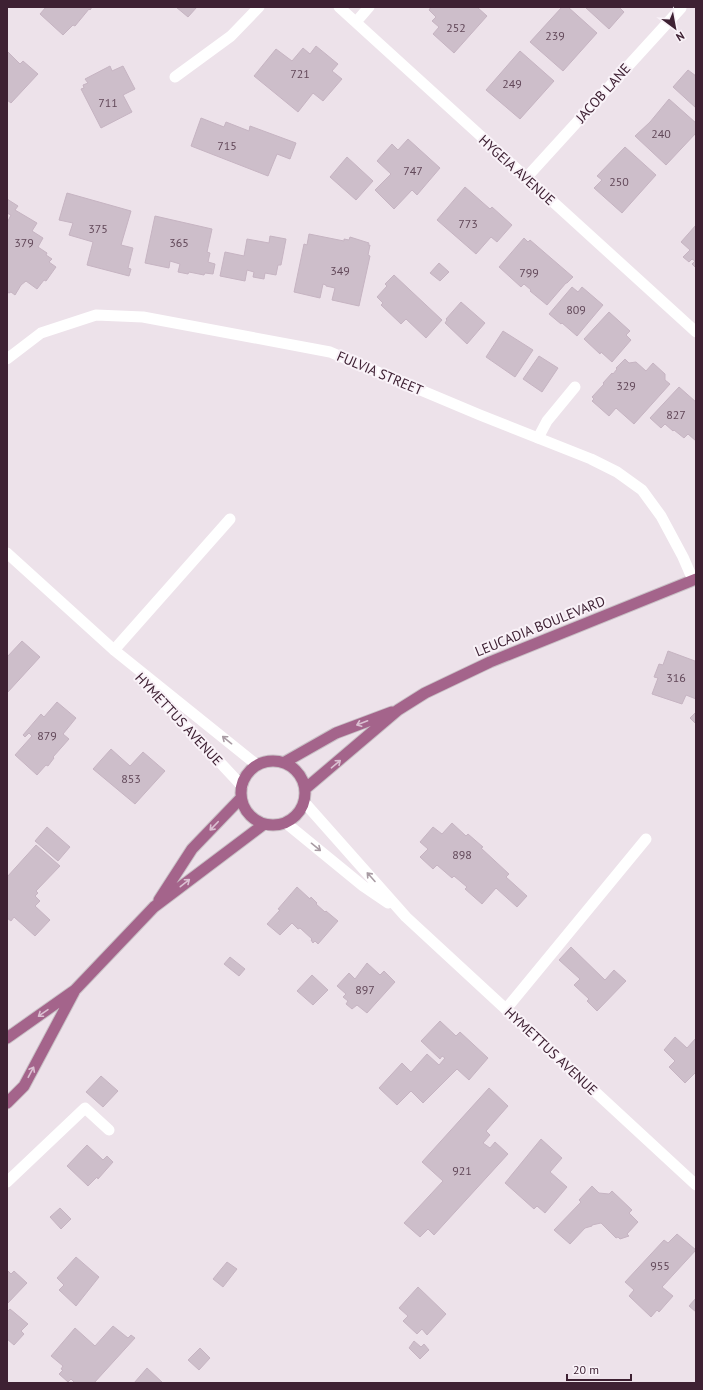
<svg xmlns="http://www.w3.org/2000/svg" width="703" height="1390" font-family="'PT Sans',sans-serif">
<style>
.building{fill:#cdbeca;stroke:#c6b4c2}
.lines{fill:none;stroke-linecap:round;stroke-linejoin:round}
.primary-casing{stroke:#c9c1c6;stroke-width:13}
.service{stroke:#fff;stroke-width:11}
.minor{stroke:#fff;stroke-width:11}
.tertiary{stroke:#fff;stroke-width:11}
.primary{stroke:#a4648b;stroke-width:11}
.oneway{stroke:#dbc0d2}
.oneway2{stroke:#a89ba3}
.labels{text-anchor:middle;stroke-width:4;stroke-linejoin:round;paint-order:stroke}
.number-label{font-size:12px;fill:#624859}
.street-label{font-size:14px;fill:#3e2133;stroke:#f9f2f8}
</style>
<rect width="100%" height="100%" fill="#ede2ea"/>
<!-- building -->
<path class="building" d="M46 7H92L90 10 89 9 75 26 73 25 63 35 40 14Z
M176 7H197L188 17Z
M431 7H477L487 16 454 53 433 34 439 27 432 21 436 17 429 10Z
M562 7H568L597 33 563 71 530 42Z
M585 7H619L624 12 609 29Z
M316 46 338 64 332 71 342 79 323 101 313 93 298 112 254 76 276 49 292 61 303 48 310 54Z
M7 51 20 64 23 61 38 74 11 103 7 100Z
M520 51 554 81 520 119 486 90Z
M110 66 112 71 123 66 135 89 123 95 132 112 101 128 81 89 84 88 83 85 88 83 85 79Z
M688 70 696 76V108L673 87Z
M669 99 696 123V133L666 165 635 136 650 122Z
M201 118 224 127 226 122 249 131 250 126 296 143 290 159 277 154 268 176 191 146Z
M408 139 440 168 417 195 412 190 394 209 375 190 391 174 377 161 392 144 398 150Z
M625 147 656 175 622 213 594 188 602 180 597 176Z
M347 157 373 181 356 200 330 177Z
M465 187 490 209 492 207 512 225 497 242 491 237 476 254 437 220Z
M67 193 131 211 121 245 133 248 128 268 131 269 129 276 87 265 93 242 69 235 73 223 59 220Z
M7 199 18 206 15 210 37 223 32 231 43 238 38 247 47 253 46 255 52 259 49 262 56 267 46 281 44 280 37 289 26 281 21 285 15 295 11 292 9 293 7 292V223L11 215 7 213Z
M155 216 212 229 207 252 210 253 208 262 215 264 213 274 205 273 204 275 189 272 188 274 178 272 180 264 170 261 169 268 145 263Z
M696 225V268L692 264 695 261 692 259 689 262 683 257 690 250 681 242Z
M309 234 344 241V239L349 240 350 237 369 243 368 245H370L368 255 370 256 359 306 332 300 335 288 326 286V285L323 284 320 298 294 292 304 244 307 245Z
M270 236 286 239 281 265H278L276 275 265 273 264 279 253 277 254 272 247 270 245 281 220 276 225 252 244 256 247 239 269 243Z
M524 238 528 242 530 240 573 277 567 283H566L547 305 530 291 531 290 524 284 521 287 499 267Z
M439 263 449 272 440 281 430 273Z
M394 275 442 320 426 338 406 319 401 324 381 305 383 303 377 297 387 286 385 284Z
M572 287 578 292 582 287 603 305 577 336 562 323 561 324 549 314Z
M461 302 485 323 467 344 445 323 447 320 446 319Z
M609 312 630 331 626 335 631 340 612 362 601 352 600 354 584 339Z
M503 331 533 350 515 377 486 357Z
M539 356 558 368 542 392 523 379Z
M625 359 629 363 636 362 646 371 653 363 665 374V380L670 384 634 424 616 408 609 416 592 401 594 399 592 397 604 384 603 383 612 373 613 374 617 369 616 368Z
M679 387 696 402V441L688 434 684 438 674 430 673 431 665 424 661 428 650 418Z
M22 641 40 657 7 693V657Z
M668 651 695 661 696 699 686 695 682 704 652 694 658 678 654 677 659 664 663 665Z
M57 702 76 718 63 734 69 739 53 757 54 758 48 766 46 765 37 775 15 755 32 736 29 733 25 737 23 735 41 714 44 717Z
M696 712V724L690 718Z
M111 749 130 766 143 752 165 771 135 804 93 769Z
M452 823 466 836 468 834 483 847 481 848 509 874 506 877 527 896 517 907 496 888 482 904 465 889 467 887 454 876 452 878 437 865 433 869 420 857 428 849 420 842 433 827 442 834Z
M47 827 70 847 58 861 35 841Z
M36 845 60 866 36 891 38 893 35 896 40 901 35 906 50 920 35 936 14 917 11 921 7 918V877Z
M297 887 310 899 311 897 317 903 316 904 325 912 326 911 338 921 318 944 315 941 313 943 311 940 312 939 300 928 298 929 292 923 280 935 267 924 280 910 278 909Z
M571 947 605 980 614 970 626 981 597 1011 587 1001 589 999 574 985 580 979 559 960Z
M230 957 245 969 239 976 224 964Z
M367 963 380 975 384 971 395 982 367 1013 357 1005 352 1009 346 1004 348 1001 343 997 346 994 337 986 349 973 355 979Z
M312 975 328 990 313 1005 297 991Z
M440 1021 456 1036 460 1032 488 1058 469 1080 457 1069 423 1103 411 1091 397 1105 379 1088 402 1063 411 1072 427 1054 439 1065 445 1058 442 1056 440 1059 421 1041Z
M675 1037 687 1048 696 1038V1074L695 1073 685 1083 669 1067 675 1061 664 1050Z
M101 1076 118 1091 103 1107 86 1092Z
M489 1088 508 1106 486 1131 490 1135 483 1143 490 1148 495 1142 508 1154 434 1235 428 1229 420 1237 404 1223 443 1181 422 1162Z
M541 1139 562 1158 550 1172 567 1187 545 1213 537 1206 534 1209 505 1183Z
M87 1145 103 1160 107 1156 113 1162 98 1179 97 1177 88 1186 67 1166Z
M592 1186 599 1193 609 1194 612 1191 632 1210 629 1213 638 1222 627 1234 629 1236 620 1239 618 1237 616 1238 601 1223 592 1225V1226L585 1228 570 1244 554 1230 581 1202 579 1200Z
M60 1208 71 1219 61 1229 50 1217Z
M677 1234 696 1250 662 1287 673 1296 659 1312 657 1310 651 1317 629 1296 634 1290 625 1282 664 1240 668 1243Z
M76 1257 99 1277 76 1306 59 1290 64 1285 57 1278Z
M227 1262 237 1269 223 1287 213 1279Z
M7 1270 11 1274 14 1271 27 1283 7 1304Z
M418 1287 446 1314 427 1335 422 1329 417 1334 403 1321 408 1316 399 1308Z
M696 1298V1312L689 1306Z
M10 1309 28 1324 21 1331 24 1334 14 1345 7 1339V1312Z
M113 1326 128 1338 131 1335 135 1338 94 1383H75L71 1379 68 1382 59 1374 63 1370 61 1369 63 1366 51 1356 75 1328 95 1346Z
M414 1341 421 1347 424 1344 429 1350 420 1359 409 1348Z
M200 1348 210 1358 199 1370 188 1360Z
M147 1368 163 1383H134Z"/>
<g class="lines">
<!-- primary casing -->
<g class="primary-casing">
<path id="primary" d="M241 793a32 32 0 1 1 64 0a32 32 0 1 1-64 0Z
M285 762 336 733 392 712
M305 789 398 710 425 693 490 662 696 579
M159 900 192 849 241 798
M7 1038 75 990 154 907 264 824
M7 1103 24 1086 74 992"/>
</g>
<!-- service -->
<path class="service" d="M175 77 231 36 259 7
M538 438 547 421 575 387
M114 650 230 519
M506 1009 646 839
M7 1182 85 1108 109 1130"/>
<!-- minor -->
<path class="minor" d="M339 7 696 332
M356 22 369 7
M526 178 681 8
M7 359 41 333 96 315 143 317 330 352 480 415 591 459 617 472 642 490 661 516 683 557 693 580"/>
<!-- tertiary -->
<path class="tertiary" d="M7 553 114 650 257 765
M143 680 242 786
M304 802 406 917 696 1185
M286 823 363 886 388 903"/>
<!-- primary -->
<use href="#primary" class="primary"/>
</g>
<!-- one-way arrows -->
<defs><path id="oneway-shaft" d="M-6 0H5M1.5-3L5.5 0L1.5 3" fill="none" stroke-width="1.6" stroke-linecap="round" stroke-linejoin="round"/></defs>
<g class="oneway">
<use href="#oneway-shaft" transform="translate(362 723) rotate(159)"/>
<use href="#oneway-shaft" transform="translate(336 764) rotate(-40)"/>
<use href="#oneway-shaft" transform="translate(214 826) rotate(134)"/>
<use href="#oneway-shaft" transform="translate(185 883) rotate(-38)"/>
<use href="#oneway-shaft" transform="translate(43 1013) rotate(145)"/>
<use href="#oneway-shaft" transform="translate(31 1072) rotate(-62)"/>
</g>
<g class="oneway2">
<use href="#oneway-shaft" transform="translate(227 740) rotate(-141)"/>
<use href="#oneway-shaft" transform="translate(316 847) rotate(39)"/>
<use href="#oneway-shaft" transform="translate(371 877) rotate(-132)"/>
</g>
<g class="labels">
<!-- number labels -->
<g class="number-label">
<text x="456" y="32">252</text>
<text x="555" y="40">239</text>
<text x="300" y="78">721</text>
<text x="512" y="88">249</text>
<text x="108" y="107">711</text>
<text x="661" y="138">240</text>
<text x="227" y="150">715</text>
<text x="413" y="175">747</text>
<text x="619" y="186">250</text>
<text x="468" y="228">773</text>
<text x="98" y="233">375</text>
<text x="24" y="247">379</text>
<text x="179" y="247">365</text>
<text x="340" y="275">349</text>
<text x="529" y="277">799</text>
<text x="576" y="314">809</text>
<text x="626" y="390">329</text>
<text x="676" y="419">827</text>
<text x="676" y="682">316</text>
<text x="47" y="740">879</text>
<text x="131" y="783">853</text>
<text x="462" y="859">898</text>
<text x="365" y="994">897</text>
<text x="462" y="1175">921</text>
<text x="660" y="1270">955</text>
</g>
<!-- street labels -->
<g class="street-label">
<text transform="translate(603 93) rotate(-48)" y="5">JACOB LANE</text>
<text transform="translate(517 170) rotate(42)" y="5">HYGEIA AVENUE</text>
<text transform="translate(380 373) rotate(23)" y="5">FULVIA STREET</text>
<text transform="translate(540 626) rotate(-22)" y="5">LEUCADIA BOULEVARD</text>
<text transform="translate(179 719) rotate(47)" y="5">HYMETTUS AVENUE</text>
<text transform="translate(551 1051) rotate(43)" y="5">HYMETTUS AVENUE</text>
</g>
</g>
<!-- border -->
<rect width="703" height="1390" fill="none" stroke="#3e2133" stroke-width="16"/>
<!-- north arrow -->
<g transform="translate(675 28) rotate(148)" stroke="#f9f2f8" stroke-width="3" paint-order="stroke">
<path d="M0-3L7 15L0 10L-7 15Z" fill="#3e2133"/>
<text y="-6" font-size="11" font-weight="bold" text-anchor="middle" fill="#3e2133">N</text>
</g>
<!-- scale -->
<path d="M567 1374v6h64v-6" fill="none" stroke="#3e2133" stroke-width="2"/>
<text x="573" y="1374" font-size="12" fill="#3e2133" stroke="#f9f2f8" stroke-width="3" paint-order="stroke">20 m</text>
</svg>
